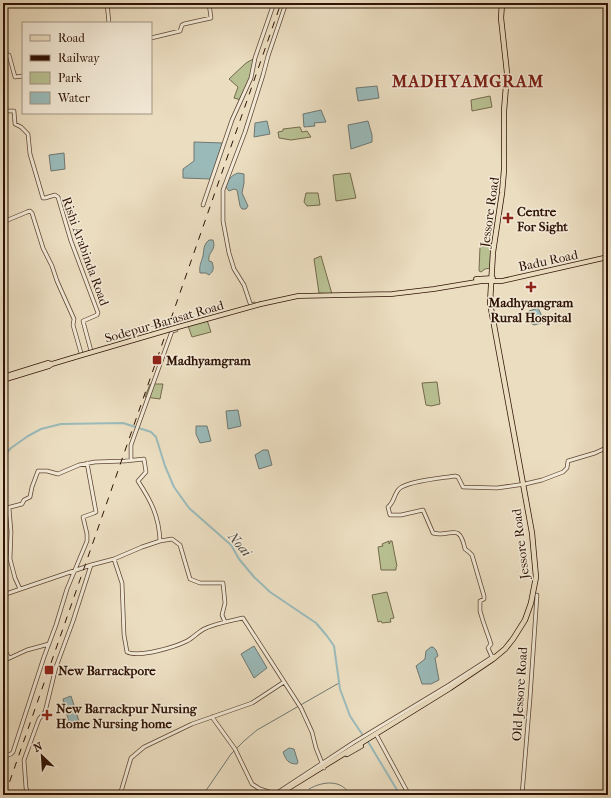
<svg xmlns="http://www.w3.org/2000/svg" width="611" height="798" font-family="'IM FELL French Canon',serif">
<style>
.green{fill:#b8c092;stroke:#746a4c}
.water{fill:#9abab9;stroke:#6f7771}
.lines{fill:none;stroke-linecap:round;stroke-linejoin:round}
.stream{stroke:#6f7771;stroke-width:1}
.canal{stroke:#9abab9;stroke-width:2}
.tertiary-casing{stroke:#5e4634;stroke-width:4.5}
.primary-casing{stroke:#2f1305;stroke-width:5.5}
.trunk-casing{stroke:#2f1305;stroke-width:6}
.tertiary{stroke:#f2e9d6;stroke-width:3}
.primary{stroke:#ebddc0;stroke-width:4}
.trunk{stroke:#ebddc0;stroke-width:4.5}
.rail{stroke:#2f1305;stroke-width:1;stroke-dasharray:7 7;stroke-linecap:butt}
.primary-bridge-casing{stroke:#2f1305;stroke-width:5.5;stroke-linecap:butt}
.primary-bridge{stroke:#ebddc0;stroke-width:4}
.poi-dot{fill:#8f2418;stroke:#f2e9d6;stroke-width:1.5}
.labels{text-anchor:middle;stroke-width:3;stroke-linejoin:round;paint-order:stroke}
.poi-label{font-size:13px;font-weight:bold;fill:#2f1305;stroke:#f2e9d6;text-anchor:start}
.street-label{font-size:13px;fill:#2f1305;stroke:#f2e9d6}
.water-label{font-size:14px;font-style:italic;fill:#544d44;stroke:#f2e9d6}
.district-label{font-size:17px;font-weight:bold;letter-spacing:1px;fill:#7a1f14;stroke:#f2e9d6}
</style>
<rect width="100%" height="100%" fill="#ebddc0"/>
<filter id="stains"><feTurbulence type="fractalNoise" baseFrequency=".005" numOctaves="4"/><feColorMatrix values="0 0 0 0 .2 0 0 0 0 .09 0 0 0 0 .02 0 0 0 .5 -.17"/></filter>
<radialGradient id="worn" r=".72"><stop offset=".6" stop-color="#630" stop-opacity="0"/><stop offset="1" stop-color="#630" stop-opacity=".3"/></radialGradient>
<!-- green -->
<path class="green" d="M255 58 251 74 241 100 234 98 238 87 229 79 246 63Z
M490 96 492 107 472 111 471 100Z
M300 127 302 132 307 131 311 137 291 140 279 138 278 132 283 131V129Z
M350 173 356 198 336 201 333 175Z
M306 193H318L320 205 307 206 304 202Z
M486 244H493L491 268 485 269 481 272 479 271 480 247Z
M321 256 332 294 319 293 314 259Z
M206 317 211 332 192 337 187 323Z
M437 382 440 404 431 406 426 405 422 383Z
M150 384H163L160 399 145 397Z
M389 541V544L390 543V541H392L397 566 396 567V570H381L378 547 383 546 382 544Z
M387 592 394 618 390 619 391 622 382 623 381 621 378 622 372 595Z"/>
<!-- water -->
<path class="water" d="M377 86 379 98 358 101 356 88Z
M321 110 326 122 314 123 315 126 304 127 303 114Z
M267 121 270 134 254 137 255 123Z
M368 121 372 135V142L351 149 348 125Z
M194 142 223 143 211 179 183 178V169L194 161Z
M64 153 65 169 51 171 49 155Z
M238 173 244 174V183L242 193 248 206 246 209H242L240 206 237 190 234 189 229 191 226 187C228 180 230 176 238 173Z
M209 240H213C217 251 207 252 209 261L212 262C214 268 214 271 209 275L206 273H200C199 266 201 263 203 256 204 250 203 245 209 240Z
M538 308 541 314V323L534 325 527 321 530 319 528 313 529 311Z
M238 410 241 426 228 429 226 411Z
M196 426H207L211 441 200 443 196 434Z
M263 450H268L272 465 259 469 255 455Z
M254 646 267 668 254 678 241 654Z
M431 647H433L436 650 438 656 435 658 439 680 431 684H422L416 666 425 659 426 651Z
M71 696 79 721 69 723 63 699Z
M289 748 294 749 298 762 297 764C288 764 286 760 283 752Z"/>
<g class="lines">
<!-- stream -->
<path class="stream" d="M309 789C323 781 342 779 350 795
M203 795 231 754 244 741 257 730 339 683"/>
<!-- canal -->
<path class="canal" d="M3 457 11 448 28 436 41 429 61 424 123 423 151 432 156 437 165 466 174 487 189 508 231 545 239 559 254 577 270 592 316 623 327 636 334 646 340 689 350 716 364 737
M367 740 400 795"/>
<!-- tertiary casing -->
<g class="tertiary-casing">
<path id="tertiary" d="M107 3 109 23
M151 38 180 31 182 25 184 24 211 18 209 3
M3 56 9 55 15 77 23 76
M3 89V93
M3 111H14L15 124 21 127 28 134 30 154 43 198H45L55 195 58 197 71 241 98 313 97 315 83 321 91 351
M203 205 232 120 251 78 255 58 274 3
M3 222 27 212 30 211 32 213 43 248 52 266 57 281 74 319 73 325 81 353
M254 304 251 305 250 303 244 285 234 269 229 253 223 221V190L245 132 263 75 268 56 286 3
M131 460V445L172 331 176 330
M9 508 11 532 10 559 15 578 20 589
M3 509 22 504 24 500 30 497 32 487 38 471H47L58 474 79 465 95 462 125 461 144 459 146 472 138 481C151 501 159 516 160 541L172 539 180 545 190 579 200 583H223L225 603 222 615 225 622
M114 559 122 583 124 635 127 652C139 658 175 647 187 641 193 638 198 632 204 629 216 623 230 621 243 618L301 708 312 732 316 748 324 768
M3 595 91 565 114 559 142 547 160 541
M3 647 9 658
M492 657 488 648 491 644 483 621 480 611V601L484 599V596L472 555 469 552 465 549C459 521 451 538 433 533L423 510 401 515H390L388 507C394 503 394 494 399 489 407 481 443 478 455 476L458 477 463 487 497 488 525 484 542 480 563 472 567 468 568 461 595 453 608 447
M3 661 27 650 49 644
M212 717 235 749 252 784 260 789 275 794
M377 736 409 795
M3 757 11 754 13 752 44 657 56 625 67 589 87 541V534L83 517 94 513 96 512 87 463
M29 795 26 788 24 760 39 719 45 712 56 667 73 621 91 565
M120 795 131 758 144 747 192 724 252 703 284 682
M274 795 353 743 449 685 494 656
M522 795 530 698 537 595"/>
</g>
<!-- primary casing -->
<g class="primary-casing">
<path id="primary" d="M476 279 493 278
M261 304 298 296 392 294 434 289 482 281H502L608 257
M3 377 48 363 52 364 72 358
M3 380 49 366 52 364"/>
</g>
<!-- trunk casing -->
<g class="trunk-casing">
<path id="trunk" d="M347 754 361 746
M277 795 450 688 493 659 505 649 513 639 525 620 531 603 536 577 532 533 490 303 493 252 502 193 504 170V111L507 73 501 18 502 3"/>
</g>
<!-- tertiary -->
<use href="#tertiary" class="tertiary"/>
<!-- primary -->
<use href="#primary" class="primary"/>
<!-- trunk -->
<use href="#trunk" class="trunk"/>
<!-- rail -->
<path class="rail" d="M5 795 281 3"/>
<!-- primary-bridge casing -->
<g class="primary-bridge-casing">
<path id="primary-bridge" d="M72 358 178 327 261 304"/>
</g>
<!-- primary-bridge -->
<use href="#primary-bridge" class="primary-bridge"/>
</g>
<!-- markers -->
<g class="poi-dot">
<path d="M506 212h4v4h4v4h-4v4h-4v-4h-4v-4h4z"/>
<path d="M529 281h4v4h4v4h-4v4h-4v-4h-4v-4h4z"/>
<rect x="152" y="355" width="10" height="10" rx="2"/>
<rect x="44" y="665" width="10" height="10" rx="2"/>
<path d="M45 709h4v4h4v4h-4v4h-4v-4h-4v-4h4z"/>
</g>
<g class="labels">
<!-- poi labels -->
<g class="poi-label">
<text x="517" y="216">Centre<tspan x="517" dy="15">For Sight</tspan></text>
<text x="531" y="307" text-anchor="middle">Madhyamgram<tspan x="531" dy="15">Rural Hospital</tspan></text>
<text x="166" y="365">Madhyamgram</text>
<text x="58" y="675">New Barrackpore</text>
<text x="56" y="713">New Barrackpur Nursing<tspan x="56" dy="15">Home Nursing home</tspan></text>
</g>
<!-- street labels -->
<g class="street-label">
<text transform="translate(489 212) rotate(-82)" y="5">Jessore Road</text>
<text transform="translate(86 251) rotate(70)" y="5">Rishi Arabinda Road</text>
<text transform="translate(548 260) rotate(-12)" y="5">Badu Road</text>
<text transform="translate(164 321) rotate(-16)" y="5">Sodepur-Barasat Road</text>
<text transform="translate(520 544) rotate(-97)" y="5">Jessore Road</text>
<text transform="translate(519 694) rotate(-86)" y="5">Old Jessore Road</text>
</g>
<!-- water labels -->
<g class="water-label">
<text transform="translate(240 544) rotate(50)" y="5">Noai</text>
</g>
<!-- district labels -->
<g class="district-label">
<text x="468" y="87">MADHYAMGRAM</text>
</g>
</g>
<!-- margin -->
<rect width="611" height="798" fill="none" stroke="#ebddc0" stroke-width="16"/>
<rect x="4" y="4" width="603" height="790" fill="none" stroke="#2f1305" stroke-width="2"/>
<rect x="8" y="8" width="595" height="782" fill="none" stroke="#2f1305"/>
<!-- legend -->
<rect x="22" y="22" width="130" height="92" fill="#f2e9d6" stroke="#a49382"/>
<rect x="30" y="35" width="20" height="6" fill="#ebddc0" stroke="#a49382"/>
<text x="58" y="42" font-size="12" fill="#2f1305">Road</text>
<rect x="30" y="55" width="20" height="6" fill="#2f1305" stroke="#a49382"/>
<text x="58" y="62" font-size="12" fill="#2f1305">Railway</text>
<rect x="30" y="72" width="20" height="12" fill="#b8c092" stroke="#a49382"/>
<text x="58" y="82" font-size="12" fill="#2f1305">Park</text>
<rect x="30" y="92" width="20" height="12" fill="#9abab9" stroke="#a49382"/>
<text x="58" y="102" font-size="12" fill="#2f1305">Water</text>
<!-- north arrow -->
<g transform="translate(42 756) rotate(335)" stroke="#f2e9d6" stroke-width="3" paint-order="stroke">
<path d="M0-3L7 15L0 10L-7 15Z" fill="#2f1305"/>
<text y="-6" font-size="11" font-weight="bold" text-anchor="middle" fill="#2f1305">N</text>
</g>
<rect width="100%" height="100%" filter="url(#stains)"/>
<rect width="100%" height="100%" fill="url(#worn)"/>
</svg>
